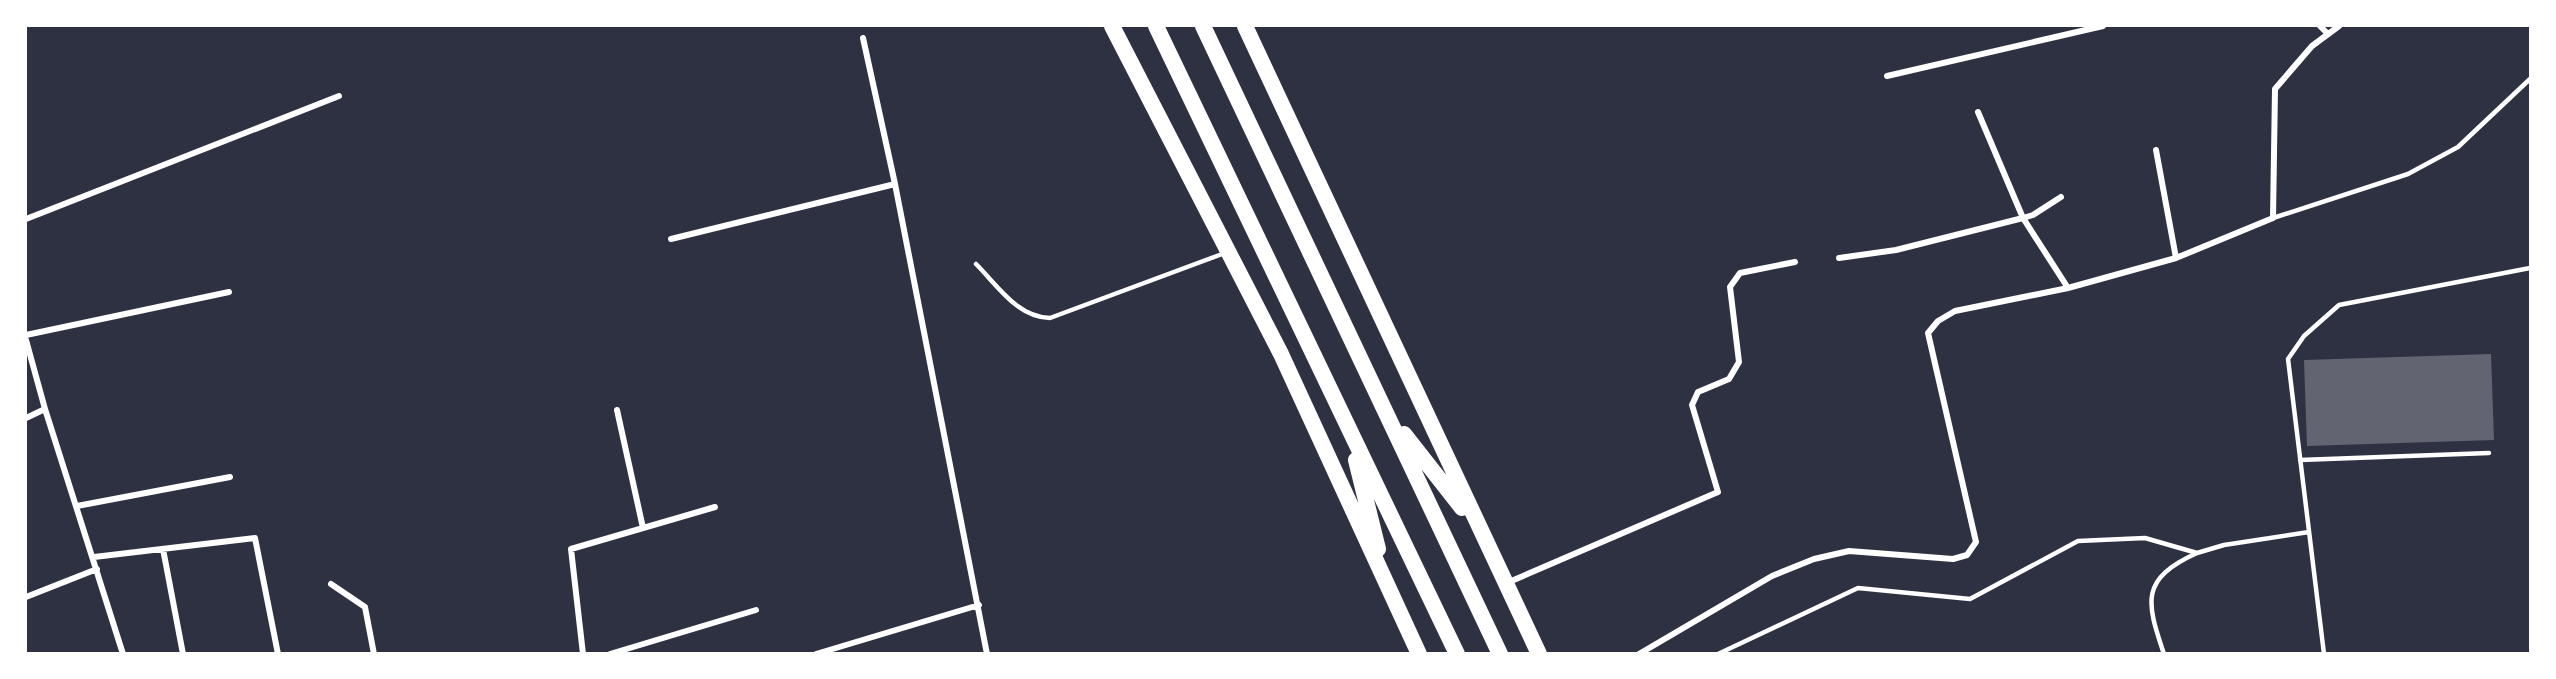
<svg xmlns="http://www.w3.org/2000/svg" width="2556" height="679" font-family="Ubuntu,sans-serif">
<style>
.building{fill:#626471}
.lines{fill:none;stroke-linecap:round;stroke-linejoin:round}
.service{stroke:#fff;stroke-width:4.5}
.minor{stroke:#fff;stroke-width:6}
.trunk{stroke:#fff;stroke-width:16}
</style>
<rect width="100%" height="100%" fill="#2d3142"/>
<!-- building -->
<path class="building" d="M2491 354 2494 440 2307 446 2304 360Z"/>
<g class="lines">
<!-- service -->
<path class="service" d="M2273 218 2408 174 2458 147 2530 79
M976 264C998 286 1017 317 1050 318L1225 253
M2300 460 2489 453
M1718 654 1858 588 1970 599 2078 541 2145 538 2197 553 2224 545 2309 532
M2164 654C2146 601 2140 579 2197 553
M2324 654 2288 359 2304 336 2339 305 2530 268"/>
<!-- minor -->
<path class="minor" d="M2320 26 2328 34
M863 38 895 184
M1887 76 2103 26
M1978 112 2023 218 2068 288
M2156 150 2176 258
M26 219 339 96
M671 239 895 184 987 654
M1839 258 1896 250 2023 218 2033 215 2061 197
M26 335 229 292
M26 340 45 409 123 654
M617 410 643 528
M26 418 45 409
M77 506 230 477
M163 549 183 654
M94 557 255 538 278 654
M1509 582 1718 492 1692 405 1698 392 1729 379 1739 362 1730 287 1740 273 1795 262
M331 584 365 607 374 654
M26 597 97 569
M583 654 571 549 715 507
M610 654 756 610
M816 654 979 605
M1639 654 1772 576 1814 559 1849 551 1953 559 1967 555 1976 542 1928 333 1938 321 1955 311 2068 288 2176 258 2273 218 2275 89 2312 46 2339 26"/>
<!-- trunk -->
<path class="trunk" d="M1112 26 1281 354 1419 654
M1156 26 1457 654
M1203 26 1500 654
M1245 26 1539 654
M1404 434 1462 508
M1356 460 1378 549"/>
</g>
<!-- border -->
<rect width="2556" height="679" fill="none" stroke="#ffffff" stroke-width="54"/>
</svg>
